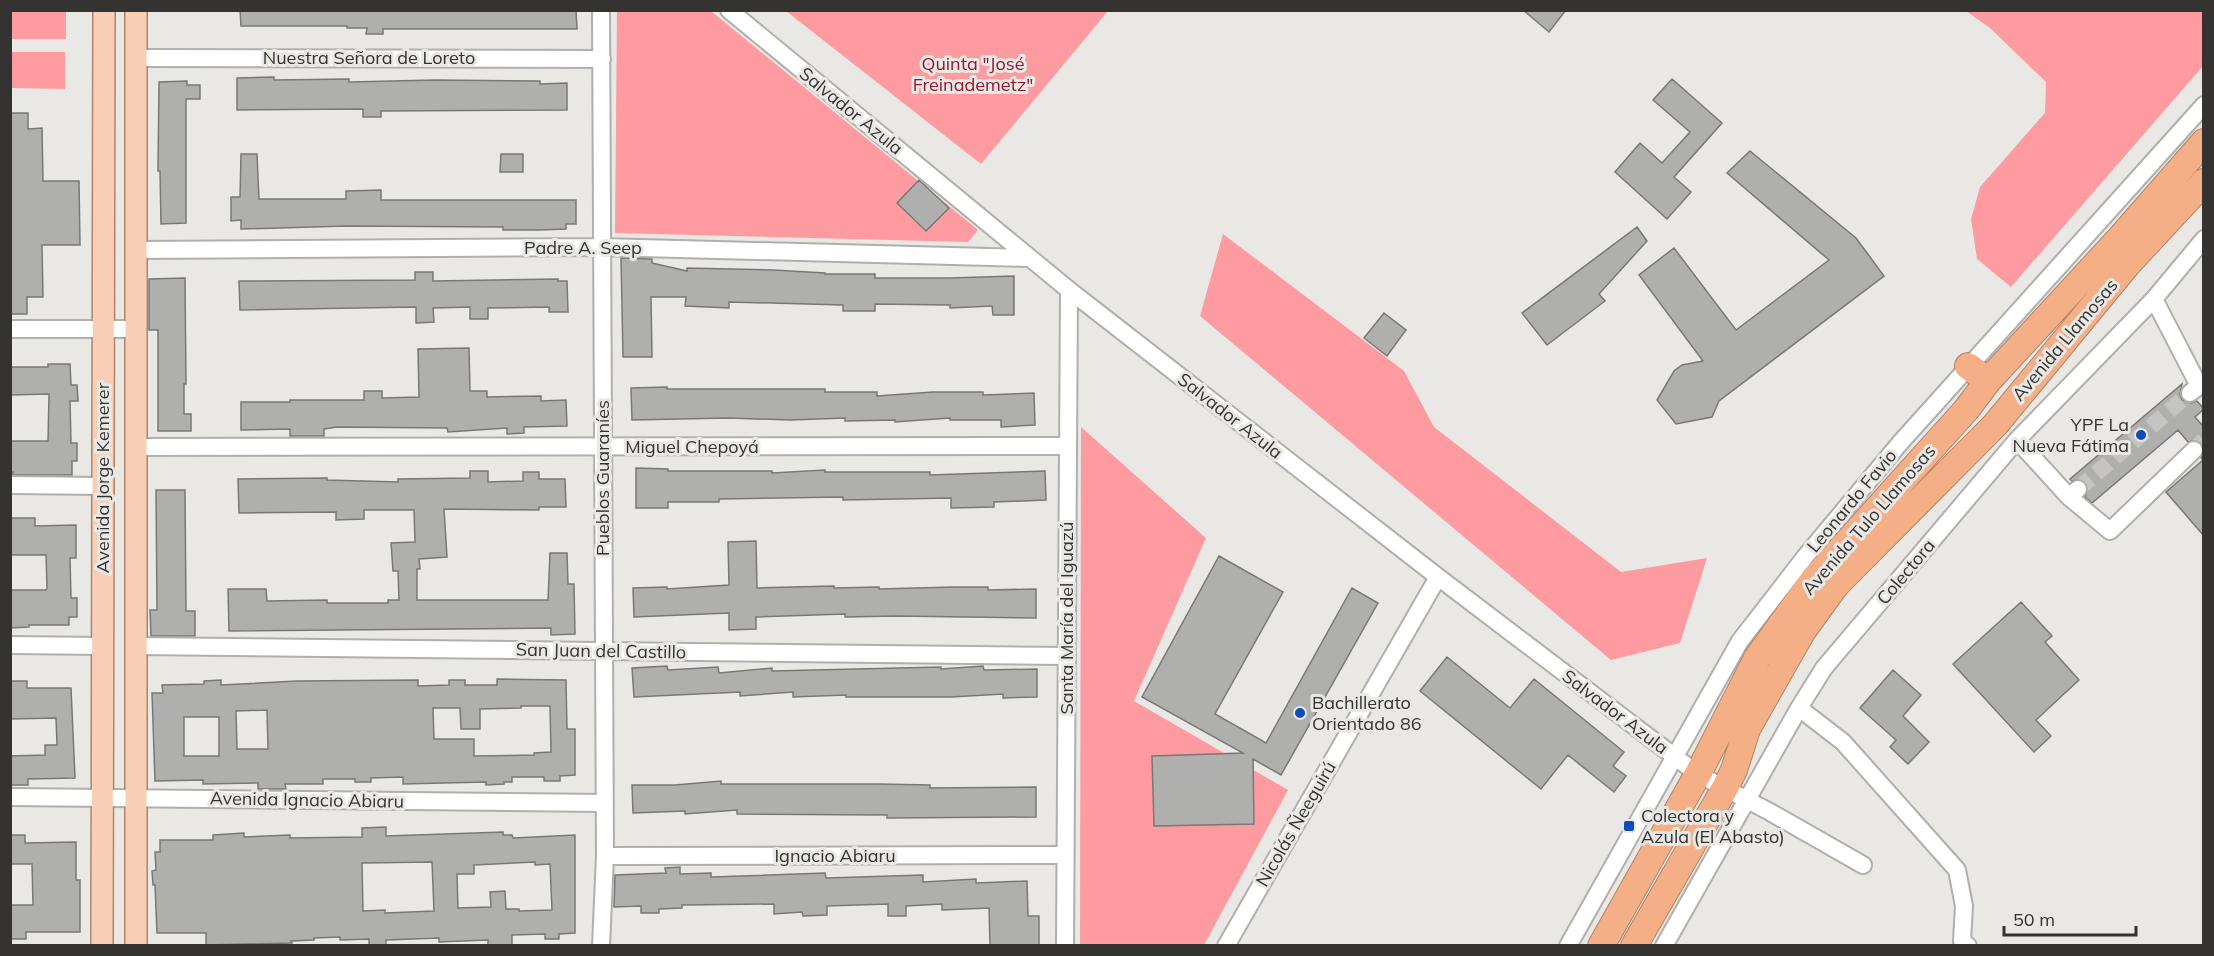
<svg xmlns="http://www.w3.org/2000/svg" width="2214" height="956" font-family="Mulish,sans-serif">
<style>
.green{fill:#fe9ba0}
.building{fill:#afb0ad;stroke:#787876;stroke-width:1.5;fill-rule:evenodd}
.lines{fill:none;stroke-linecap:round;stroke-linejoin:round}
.minor-tunnel{stroke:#c5c4c1;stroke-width:16;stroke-dasharray:16 8;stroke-linecap:butt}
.minor-casing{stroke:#b0afac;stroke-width:20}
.major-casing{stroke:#b18469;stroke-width:24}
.highway-casing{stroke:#b18469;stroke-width:28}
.minor{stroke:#fff;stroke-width:16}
.major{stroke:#f8cfb6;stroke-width:21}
.highway{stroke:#f4af86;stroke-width:26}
.poi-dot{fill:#0f4db8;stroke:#e9e8e5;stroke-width:2}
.labels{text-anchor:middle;stroke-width:6;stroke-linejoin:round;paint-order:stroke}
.street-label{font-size:18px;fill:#343332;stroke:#e9e8e5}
.park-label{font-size:18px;fill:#951731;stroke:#e9e8e5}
.poi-label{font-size:18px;fill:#343332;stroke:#e9e8e5;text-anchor:start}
</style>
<rect width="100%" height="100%" fill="#e9e8e5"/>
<!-- green -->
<path class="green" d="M11 10 66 11V39H11Z
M617 10 711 11 978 230 968 242 615 233Z
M786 11 1108 10V11L981 164Z
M1966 11H2203V66L2011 287 1977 259 1971 219 1980 187 2045 113 2046 82 1990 28Z
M11 52H65V89L11 88Z
M1223 234 1404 371 1434 427 1621 572 1707 558 1680 643 1611 660 1200 316Z
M1081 427 1206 538 1134 701 1288 790 1204 945 1080 946Z"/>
<!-- building -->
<path class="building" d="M240 10H576L577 29H383V34H366L367 28H347V26H241Z
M1523 10H1566L1549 32Z
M274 77V80L349 79V82L435 80 540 81V84L567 83V110L381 111V117H363V109L237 110V78Z
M1672 79 1722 123 1674 177 1691 192 1667 219 1615 172 1640 143 1662 163 1690 132 1653 100Z
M187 81V85H200V99H186V223L161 224 160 171H158L159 82Z
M10 113H28V129L42 128 43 181H79L80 245H42L43 297H27V314H10Z
M1750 151 1856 238 1884 276 1719 401 1712 417 1676 424 1657 400 1674 371 1682 365 1703 361 1639 275 1674 248 1736 330 1829 260 1727 173Z
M241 154H257L259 199H346V191L381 190V200H576V224H566V229L539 230H503V227L347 226 241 229V220L231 221V197H240Z
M501 154H523V172H500Z
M919 180 949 208 926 231 897 203Z
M1637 227 1647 241 1599 294 1605 301 1547 345 1522 313Z
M621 258 652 259V263L687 271V268L773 270 825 273V274H875V278H949L1014 276V315H993L992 306 950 308V305L875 304V311H843V305L729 302V308L685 306 686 297H651L652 357H623Z
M415 272H433V281L558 279V281H567L568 312H549V307L488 308V319H470V307L433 308 434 322 416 323V307L240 310 239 281 415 280Z
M185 278 186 384H184V414H191V431H158V330H149V279Z
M1384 313 1406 330 1387 356 1364 338Z
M469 348 470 391H487V397L541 396V401L566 400 567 426 524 427V433L507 434V428L448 432 447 428 337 427 324 429V436H290V429L241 430V402H290V400H364V391H382V398L419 397 418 349Z
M48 364H70L71 385H77L78 401H70L71 443H77V461H72V475H13V472H10V441H48L49 394 10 395V367H48Z
M2182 384 2180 394 2182 400 2191 403 2197 401 2204 409 2195 417 2204 427V446L2196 440 2188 442 2178 430 2092 503 2085 497 2088 487 2085 482 2081 479 2072 481 2070 479Z
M667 387V389H825V392H877V396L933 392H983V395L1034 393 1035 425 1001 427V420H950V418L895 422V420L845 421V418L790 420 728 418 632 420 631 388Z
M2204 454V536L2166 492 2203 460 2201 458Z
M636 468 668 469V471H772V473L825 470V472H930V475L1045 471 1046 500 994 502V507L951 508V498L843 500V497L719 499V502H668V508H636Z
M470 471H488V482L523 481V472H539V479H565L566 507H539V510L444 509 447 557 419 559 420 569H417V600H548L550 553H567L568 584H574L575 634 551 635V628L229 631 228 589H266L267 601 327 600V603H388V600H399L398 571H393L391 543 415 542 414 510H364V519L336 520V512L239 513 238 479 327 478V480L398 482V479L470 478Z
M156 490H185L186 611H195V636H151L150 610H157Z
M10 518H35V526L76 525V558H70L71 598H77V617H69V625H29V627L10 628V590H46L47 588 46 555H10Z
M756 541 757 588 834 586V588L879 587V589L953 587H988V590L1036 589V618L897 616 845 617V614L756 617V629L729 630V613L634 617 633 588 667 587V589L729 585 728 542Z
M1219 556 1283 592 1215 714 1266 743 1352 588 1378 603 1281 775 1253 759 1254 824 1154 826 1152 756 1243 753 1142 697Z
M2021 602 2052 636 2045 642 2079 680 2036 720 2051 736 2034 752 1953 664Z
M1447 657 1510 708 1534 679 1624 752 1613 766 1626 776 1614 792 1568 755 1541 789 1420 691Z
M667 666 668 670 718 667 719 673 772 668V671L941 667V669L983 666 984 670 1037 669V697L1003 698V694L951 697H846V695L793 697V692L740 696V692L634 697 632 668Z
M1893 670 1921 695 1903 716 1929 742 1908 764 1890 747 1896 740 1860 708Z
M497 679 566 680 567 729H575V775L560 776V781H544V777H512V782H504V784L486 785V782L403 784V777L371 778V782H355V779H323V784H285L286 789H258V783L203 784V780L155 781 152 693H163L162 685 204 684V681L221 680V685L297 681 418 680V686L449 685V680H465V685H497ZM521 706H550L551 752 534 753V755L474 756V739H434L433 708H460L461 729H480V709L521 708ZM267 710 268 749H237L236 711ZM184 717H219V756H184Z
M10 681H27V688H71L75 778 28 779V785H10V756L45 755V745H57L56 718 10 719Z
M721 781V784H879L930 785V788L1036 787V817L887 818V815L737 814V810L685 814V811L633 813 632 785H675Z
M386 827V836L503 832V835H512L513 838 575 835V933L559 934V939H545V934L512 935V945H488V940L439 942V938L386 940V945H369V939L340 940V937L314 938V940L291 941 292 943 206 945V933H157L155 885H153L152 871 156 870 155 852H160V840H213V835L244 833V837L290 835V838L362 837V828ZM432 862 434 911 385 913V910L363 911 362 863ZM535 862V865L550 864 552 910 519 911V909H506L505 891 490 892 491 907 458 908 457 874H474V865Z
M10 835H25V843L76 842V880H80V932H26V939H10V905H33L32 864H10Z
M680 867V874L711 873V877L825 873 826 878 923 875V882L976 879V883L1027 881 1028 916H1039V945H990L989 908 942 910V904L906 906V916H888V904L827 906V915L803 916 802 912 774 914V904L682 905V908L659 909V913H641V906L614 907 615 875 666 873 665 868Z"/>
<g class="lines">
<!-- minor-tunnel -->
<path class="minor-tunnel" d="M2194 450 2204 440
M2078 489 2190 393"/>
<!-- minor casing -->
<g class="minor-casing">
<path id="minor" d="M729 10 1069 290 1438 577 1675 757 1698 774 1770 812 1863 865
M137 58 602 59
M136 250 602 247 1030 258
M2154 299 2199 386 2190 393
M10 329H136
M2017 440 2069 497 2078 489
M136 447 1068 446
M10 485 102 486
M2069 497 2110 531 2194 450
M10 645 103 646
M136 646 1067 656
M1799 708 1843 742 1957 870 1964 906 1962 941 1968 946
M10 797 604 803
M605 856 1065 855
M601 946 605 856 601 10
M1065 946 1069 290
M1226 946 1438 577
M1568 946 1740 641 1805 557 1900 443 2204 105
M1664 946 1799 708 1824 668 2017 440 2154 299 2204 239"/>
</g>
<!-- major casing -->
<g class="major-casing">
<path id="major" d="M102 946 104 10
M136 946V10"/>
</g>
<!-- highway casing -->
<g class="highway-casing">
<path id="highway" d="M1968 366 1988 381
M1601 946 1698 774 1757 658 1814 579 1966 410 1988 381 2120 238 2204 142
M1634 946 1725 788 1734 770 1747 729 1802 632 1836 585 1995 425 2127 265 2204 182"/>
</g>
<!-- minor -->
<use href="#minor" class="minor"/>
<!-- major -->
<use href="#major" class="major"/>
<!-- highway -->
<use href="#highway" class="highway"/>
</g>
<!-- markers -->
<g class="poi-dot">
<circle cx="2141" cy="435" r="6"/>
<circle cx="1300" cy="713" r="6"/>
<rect x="1623" y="820" width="12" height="12" rx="3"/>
</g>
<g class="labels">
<!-- street labels -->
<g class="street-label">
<text x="369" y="64">Nuestra Señora de Loreto</text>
<text transform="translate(851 111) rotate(39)" y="6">Salvador Azula</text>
<text x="583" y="254">Padre A. Seep</text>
<text transform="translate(2065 340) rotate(-50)" y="6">Avenida Llamosas</text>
<text transform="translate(1230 416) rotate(38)" y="6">Salvador Azula</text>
<text x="692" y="453">Miguel Chepoyá</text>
<text transform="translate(103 478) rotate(-90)" y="6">Avenida Jorge Kemerer</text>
<text transform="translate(603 478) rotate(-90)" y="6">Pueblos Guaraníes</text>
<text transform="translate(1852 501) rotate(-50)" y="6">Leonardo Favio</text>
<text transform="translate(1869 520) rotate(-49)" y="6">Avenida Tulo Llamosas</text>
<text transform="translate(1906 572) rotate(-50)" y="6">Colectora</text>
<text transform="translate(1067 618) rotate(-90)" y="6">Santa María del Iguazú</text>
<text transform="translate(601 651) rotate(1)" y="6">San Juan del Castillo</text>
<text transform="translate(1615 712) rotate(37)" y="6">Salvador Azula</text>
<text transform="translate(307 800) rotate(1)" y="6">Avenida Ignacio Abiaru</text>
<text transform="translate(1296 824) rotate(-60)" y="6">Nicolás Ñeeguirú</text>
<text x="835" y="862">Ignacio Abiaru</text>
</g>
<!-- park labels -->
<g class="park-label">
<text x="973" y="70">Quinta "José<tspan x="973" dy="21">Freinademetz"</tspan></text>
</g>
<!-- poi labels -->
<g class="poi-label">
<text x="2129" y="431" text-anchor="end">YPF La<tspan x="2129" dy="21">Nueva Fátima</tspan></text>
<text x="1312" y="709">Bachillerato<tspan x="1312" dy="21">Orientado 86</tspan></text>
<text x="1641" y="822">Colectora y<tspan x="1641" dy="21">Azula (El Abasto)</tspan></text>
</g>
</g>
<!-- border -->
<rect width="2214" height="956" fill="none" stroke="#343332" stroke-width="24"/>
<!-- scale -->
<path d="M2004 926v9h132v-9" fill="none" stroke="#343332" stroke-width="3"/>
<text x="2013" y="926" font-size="18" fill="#343332" stroke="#e9e8e5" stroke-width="4.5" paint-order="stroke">50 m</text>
</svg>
